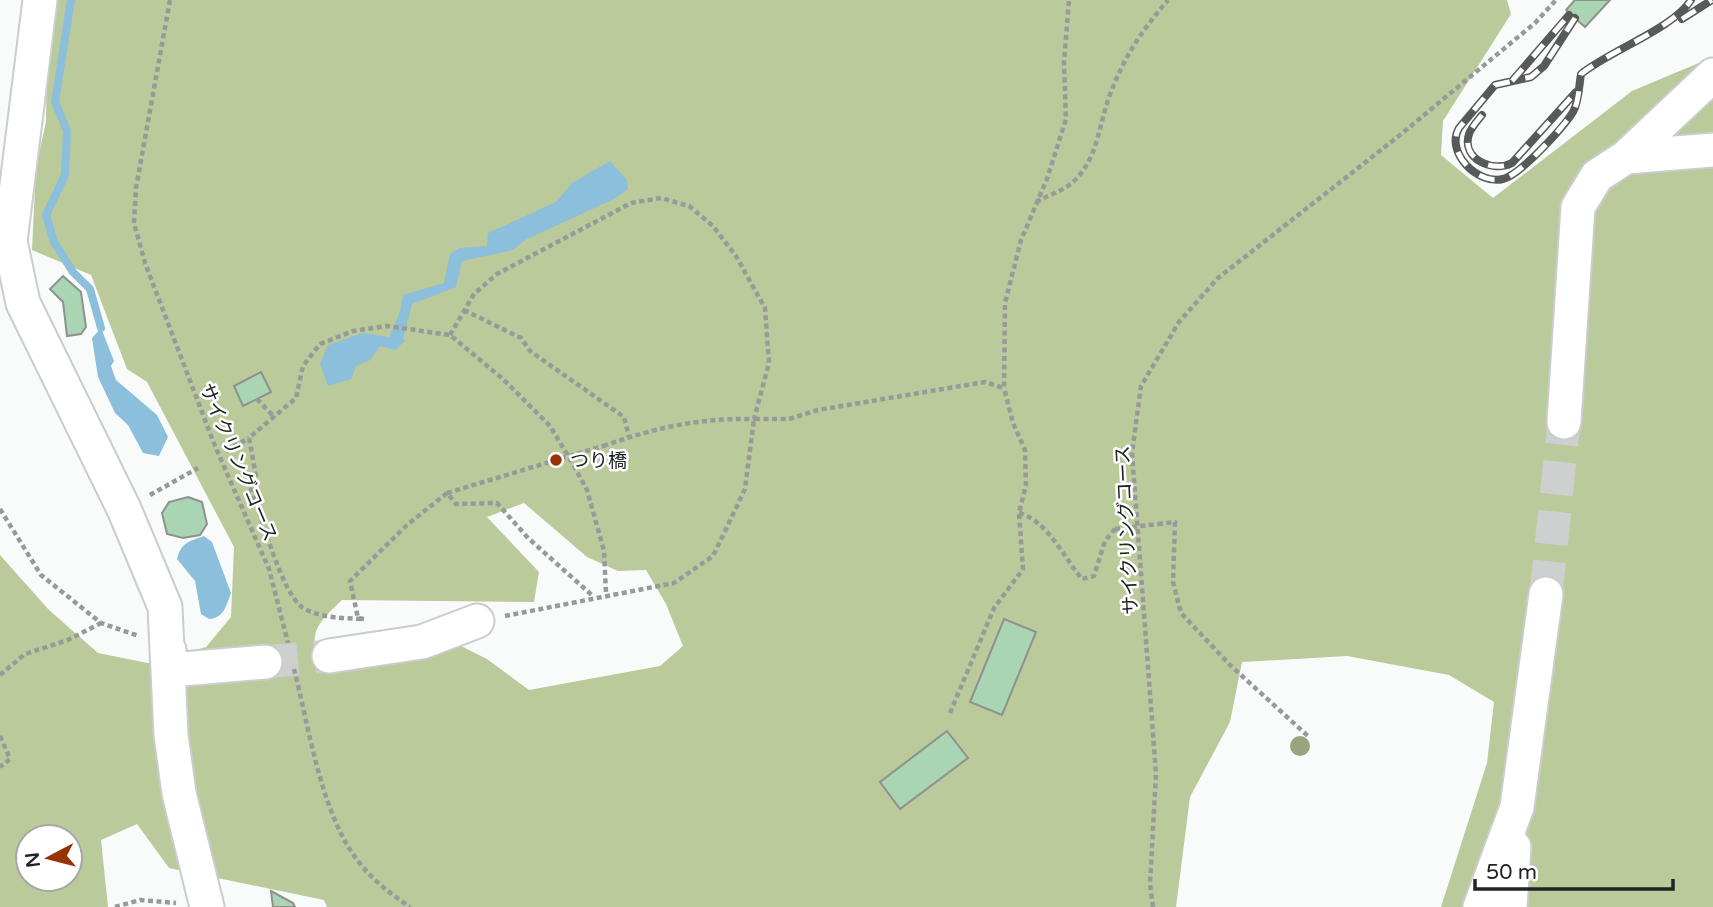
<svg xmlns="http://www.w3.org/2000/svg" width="1713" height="907" font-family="'Varela Round','Noto Sans JP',sans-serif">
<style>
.forest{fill:#baca9a;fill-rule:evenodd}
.water{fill:#8cbfdc}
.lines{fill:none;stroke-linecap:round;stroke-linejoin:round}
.stream{stroke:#8cbfdc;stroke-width:8}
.building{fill:#a9d5b2;stroke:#8f918f;stroke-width:2}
.minor-tunnel{stroke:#cdd0cf;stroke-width:33;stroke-dasharray:33 17;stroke-linecap:butt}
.minor-casing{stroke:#c9cdcc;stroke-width:37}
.path{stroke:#989a9a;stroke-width:4.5;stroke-dasharray:5 3.5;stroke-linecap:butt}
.minor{stroke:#fff;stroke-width:33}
.rail-casing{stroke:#585959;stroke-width:8}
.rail{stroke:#fff;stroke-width:5;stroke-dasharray:16;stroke-linecap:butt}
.path-bridge{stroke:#989a9a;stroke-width:4.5;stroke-dasharray:5 3.5;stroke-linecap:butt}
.tree{fill:#99a47d}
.poi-dot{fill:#973203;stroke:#fff;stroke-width:2.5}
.labels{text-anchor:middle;stroke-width:5;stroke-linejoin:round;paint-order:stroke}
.poi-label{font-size:19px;fill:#222323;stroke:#fff;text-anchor:start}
.street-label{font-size:19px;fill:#222323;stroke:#fff}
</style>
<rect width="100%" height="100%" fill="#f8fbfa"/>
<!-- forest -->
<path class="forest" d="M50 0H1507L1511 14 1443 121 1441 155 1493 198 1632 91 1713 57V907H1441L1487 763 1494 702 1449 675 1347 656 1242 662 1230 722 1190 797 1176 907H327L324 900 169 868 137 824 101 840 108 907H0V555L49 610 98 653 148 663 206 647 231 617 234 547 147 382 127 369 91 275 32 250 36 167 46 122 47 35ZM524 503 587 557 618 571 646 570 666 604 683 646 660 666 529 690 487 659 461 646 321 668C307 632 317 624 342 600L534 602 539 572 487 517ZM28 837H70V879H28Z"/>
<!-- water -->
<path class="water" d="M610 161 627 180 628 189 616 198 525 240 513 250 462 261 456 287 412 304 403 339 406 340 395 350 380 346 370 360 356 366 351 379 328 386 320 364 328 345 363 333 389 337 400 312 403 295 444 283 450 254 459 248 487 246 488 233 556 202 572 183Z
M101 328 114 361 111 366 116 380 157 415 168 437 159 456 143 453 128 425 115 413 98 377 92 338Z
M204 536 212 542 231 593C226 606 224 618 209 619L201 614 195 581 177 559C181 543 189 541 204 536Z"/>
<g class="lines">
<!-- stream -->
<path class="stream" d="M71 0 55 102 67 131 65 175 46 215 54 242 73 272 90 289 101 328"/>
</g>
<!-- building -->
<path class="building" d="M1575 0H1610L1585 27 1566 10Z
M63 276 81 292 86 327 81 334 67 336 63 302 50 289Z
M261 372 271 392 243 406 234 386Z
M188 497 202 502 207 524 200 535 183 538 167 534 162 513 169 502Z
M1004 619 1036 632 1002 715 970 702Z
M947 731 968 758 900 809 880 782Z
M271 891 293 903 295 907H273Z"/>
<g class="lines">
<!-- minor-tunnel -->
<path class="minor-tunnel" d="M1546 594 1564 422
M265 662 329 656"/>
<!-- minor casing -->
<g class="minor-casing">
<path id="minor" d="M40 0 10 241 23 303 124 509 165 607 171 735 179 793 207 907
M1626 157 1713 75
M1564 422 1578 207 1597 176 1626 157 1713 150
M169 650 171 670 265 662
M329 656 422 642 477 621
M1480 907 1517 807 1546 594
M1510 907 1514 847"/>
</g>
<!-- path -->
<path class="path" d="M170 0 136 188 134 223 145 263 215 446 269 569 288 643
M1036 202C1050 194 1065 191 1077 178 1098 155 1099 125 1109 97 1124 57 1140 33 1168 0
M464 310 521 338 530 351 624 417 629 437
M450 335 474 294 497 274 631 203 661 198 689 206 713 226 736 256 765 308 769 363 754 419C700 418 658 427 606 445
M257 399 275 418
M226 451 249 438
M150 495 198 468
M0 509 41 575 101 623 139 636
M1019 513C1047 520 1065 559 1082 579L1094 576 1105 541 1115 529
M1158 524 1175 522 1173 582 1181 613 1230 665 1309 737
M505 616 674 583 713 556 745 489 754 419H789L818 410 985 382 1004 388 1005 303 1021 240 1047 179 1066 119 1064 63 1069 0
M361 619C342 618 320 618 303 608 281 593 262 516 251 490L256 476 249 438 296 398 303 366 320 344 353 331 387 326 450 335 503 379 550 426 573 464 587 490 604 551 606 593
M364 619 358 618 350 581 407 525 447 493 456 504 497 503 528 538 594 597
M294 669C309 727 321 814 358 861 372 880 391 894 410 907
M0 675 25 654 68 640 101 623
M950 713 994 608 1023 569 1019 513 1026 485 1025 450 1013 423 1004 388
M0 736 10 759 0 767
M115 907 140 900 176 903
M1153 907 1150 884 1156 774 1132 453 1141 386 1179 322 1218 278 1400 135 1535 23 1556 0"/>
<!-- minor -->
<use href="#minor" class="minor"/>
<!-- rail casing -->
<g class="rail-casing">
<path id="rail" d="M1575 18 1544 66 1531 77 1495 85 1459 128C1445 152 1477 185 1503 179 1520 175 1563 128 1573 112 1579 102 1579 85 1581 74 1611 50 1674 28 1691 0
M1682 19 1712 0
M1512 81 1569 15
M1482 115C1478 120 1471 128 1469 134 1461 159 1493 173 1512 163L1576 92"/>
</g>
<!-- rail -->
<use href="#rail" class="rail"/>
<!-- path-bridge -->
<path class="path-bridge" d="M447 493 606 445
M1115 529 1158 524"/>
</g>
<!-- trees -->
<circle class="tree" cx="1300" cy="746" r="10"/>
<!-- markers -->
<circle class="poi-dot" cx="556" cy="460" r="7"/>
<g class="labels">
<!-- poi labels -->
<g class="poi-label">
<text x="570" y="467">つり橋</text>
</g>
<!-- street labels -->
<g class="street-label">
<text transform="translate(239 462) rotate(67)" y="7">サイクリングコース</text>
<text transform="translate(1126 530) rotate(-93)" y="7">サイクリングコース</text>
</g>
</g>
<!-- north arrow -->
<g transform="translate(49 858) rotate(263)"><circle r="33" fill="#ffffff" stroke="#a7a7a7" stroke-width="2"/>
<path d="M0-5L12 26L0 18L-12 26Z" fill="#973203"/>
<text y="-10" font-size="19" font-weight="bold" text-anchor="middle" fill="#222323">N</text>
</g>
<!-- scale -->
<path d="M1475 879v10h198v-10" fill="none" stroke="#222323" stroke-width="3.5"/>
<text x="1486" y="879" font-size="21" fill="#222323" stroke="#ffffff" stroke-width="5" paint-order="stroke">50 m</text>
</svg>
